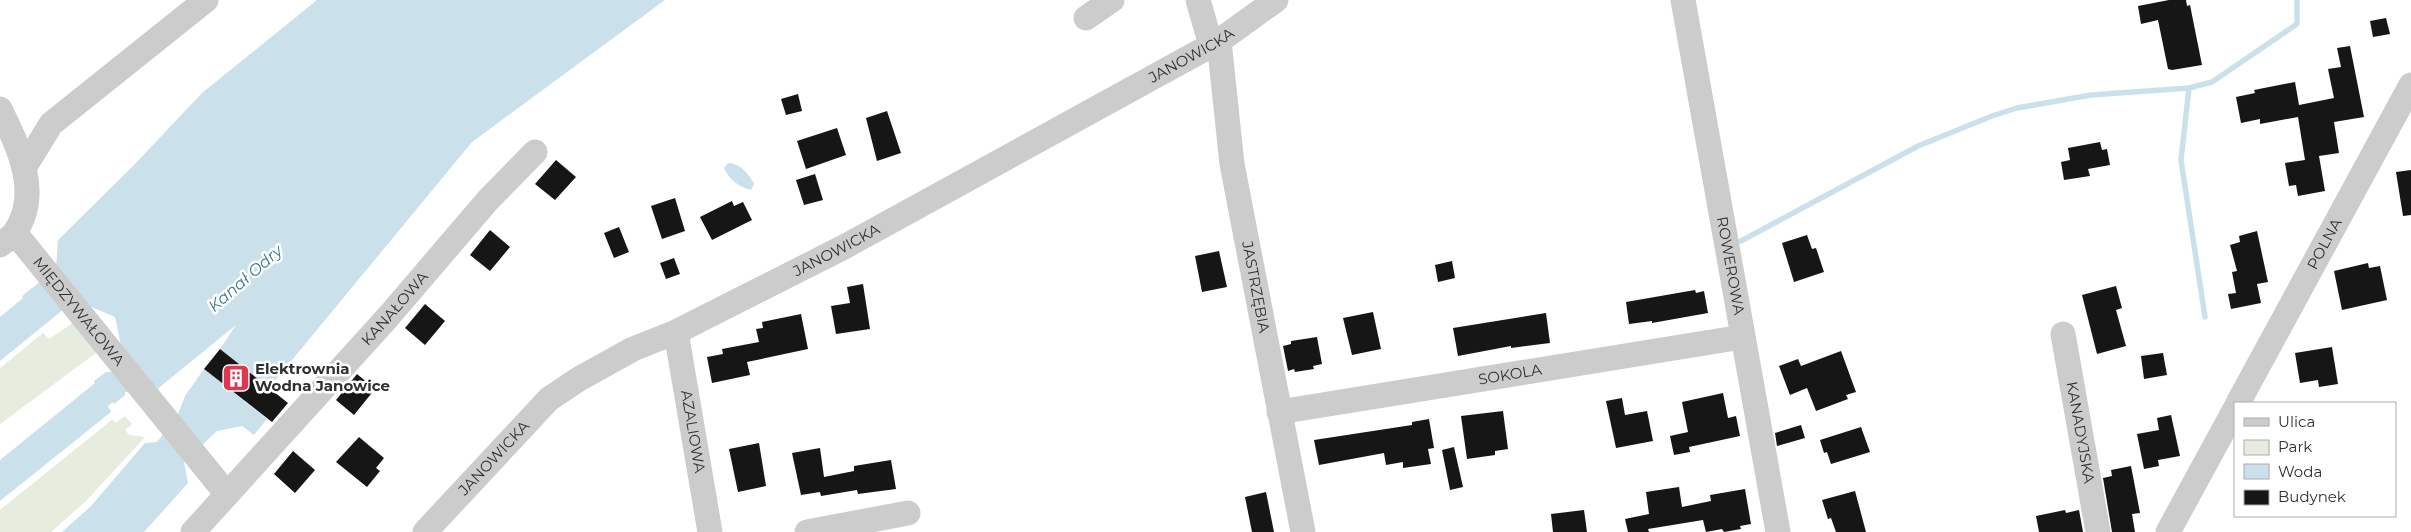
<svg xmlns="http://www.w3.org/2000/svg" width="2411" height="532" font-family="Montserrat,sans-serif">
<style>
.green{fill:#e6ecde}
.water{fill:#cae1eb}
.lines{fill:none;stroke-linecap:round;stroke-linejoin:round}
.stream{stroke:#cae1eb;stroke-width:5.5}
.building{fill:#161616}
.minor{stroke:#ccc;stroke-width:25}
.labels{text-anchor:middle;stroke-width:5;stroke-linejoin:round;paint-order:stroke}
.street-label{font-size:15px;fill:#2f2f2f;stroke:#fff}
.poi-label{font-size:15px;font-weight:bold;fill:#2f2f2f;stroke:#fff;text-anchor:start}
.water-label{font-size:16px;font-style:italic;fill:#3f768f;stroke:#fff}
</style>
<rect width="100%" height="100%" fill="#fff"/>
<!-- green -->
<path class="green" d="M76 321 100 350 0 424V368L43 333 49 339Z
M125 416 132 424 125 430 129 435 145 437 86 501 51 532H0V510L113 419 115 423Z"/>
<!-- water -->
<path class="water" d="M317 0H665L472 142 269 388 220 349 236 325 155 391 125 392V395L114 404 113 402 108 406 111 412 0 501V460L95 383 94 381 106 372H111L124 359 115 317 75 300 0 361V317L23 298 22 296 56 269 58 240 133 166 202 93Z
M728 163C740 163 749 174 754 184L751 190C738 187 729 179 724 168Z
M204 369 267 419 254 435 242 426 217 431 184 462 188 483 144 532H62L91 506 145 443 157 442 176 419 185 396Z"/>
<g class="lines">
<!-- stream -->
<path class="stream" d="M2189 88 2181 160 2205 317
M1741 241 1918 146 1992 116 2017 108 2091 95 2189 88 2212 82 2297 24V0"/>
</g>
<!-- building -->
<path class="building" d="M2169 0H2186L2187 6 2190 5 2202 65 2172 70 2168 69 2158 20 2141 24 2138 6Z
M2386 18 2390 34 2373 37 2370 21Z
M2350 46 2364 117 2334 122 2339 153 2319 156 2325 191 2298 196 2296 185 2289 186 2285 163 2305 160 2298 117 2260 124V119L2241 123 2236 97 2255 93 2254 90 2295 82 2299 105 2334 98 2328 69 2341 67 2337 48Z
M798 94 802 111 786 115 781 99Z
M887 111 901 153 877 161 866 118Z
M837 128 846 155 806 169 797 141Z
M2100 142 2102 150 2107 149 2110 165 2088 169 2090 176 2064 180 2061 162 2070 160 2068 148Z
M556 160 576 177 555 200 535 184Z
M2411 170V215L2403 216 2396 172Z
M815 174 823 200 804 205 796 180Z
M675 198 685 231 662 239 651 206Z
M732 201 734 206 743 202 752 220 712 240 700 217Z
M619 227 629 252 614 258 604 233Z
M490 230 510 247 490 271 470 255Z
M2257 231 2268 282 2257 284 2261 303 2231 309 2228 294 2236 293 2232 272 2237 271 2230 245 2240 242 2239 236Z
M1807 235 1812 249 1816 248 1824 272 1794 282 1782 243Z
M1219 251 1227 287 1202 292 1195 256Z
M674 258 680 274 666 279 660 263Z
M1452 261 1455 278 1438 282 1435 265Z
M2368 263 2369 268 2380 266 2387 300 2342 310 2334 271Z
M863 284 870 329 836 334 831 306 850 303 847 287Z
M2116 286 2122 308 2116 310 2126 346 2097 354 2082 295Z
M1695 290 1696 293 1704 291 1708 313 1652 323V321L1629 324 1626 302Z
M425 304 445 321 425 345 405 328Z
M1373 312 1381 349 1352 355 1343 318Z
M1546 313 1550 343 1511 348V346L1458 356 1453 328Z
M801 314 808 349 747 362 750 375 712 383 707 357 723 354 722 349 759 342 756 329 763 328 762 322Z
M1317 337 1322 364 1313 366 1314 369 1295 372 1294 369 1288 371 1283 346 1291 344V341Z
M2332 347 2338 384 2319 387 2318 380 2300 383 2295 353Z
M220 349 288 403 272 422 204 369Z
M1841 351 1856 392 1846 395 1848 399 1816 411 1807 388 1790 395 1779 366 1798 359 1801 366Z
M2163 353 2167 375 2144 379 2141 356Z
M357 374 375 389 354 415 336 400Z
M1723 393 1728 418 1736 416 1740 436 1689 447 1690 452 1674 455 1670 436 1688 432 1682 402Z
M1622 398 1625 415 1647 411 1653 441 1616 448 1606 401Z
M1503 411 1508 449 1495 451V455L1467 459 1461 416Z
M2171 415 2180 456 2158 460 2159 466 2144 469 2137 434 2159 430 2157 418Z
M1429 419 1434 448 1428 449 1431 464 1403 468V462L1386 465 1384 453 1319 465 1314 440 1412 425V422Z
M1801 425 1805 438 1777 446 1775 433Z
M1861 427 1870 452 1831 464 1827 452 1824 453 1820 440Z
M359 437 384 458 376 468 380 471 367 487 336 462Z
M759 443 766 486 738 492 729 449Z
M1454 447 1463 487 1450 490 1442 450Z
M820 448 824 477 854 471V466L891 460 896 489 858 494 857 490 821 496 820 492 801 495 792 453Z
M293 451 315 470 295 493 274 474Z
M2131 466 2140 513 2132 514 2135 532H2112L2103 478 2112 476 2111 470Z
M1679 487 1682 507 1711 501 1710 495 1745 489 1751 524 1740 526 1741 529 1724 532 1722 529 1706 532 1703 520 1648 529 1649 532H1628L1625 519 1649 514 1646 492Z
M1855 491 1866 532H1836L1831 518 1828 519 1822 500Z
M1266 492 1274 532H1252L1245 497Z
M1584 510 1587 532H1553L1551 514Z
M2065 510 2066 513 2079 510 2083 532H2039L2036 516Z"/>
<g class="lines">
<!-- minor -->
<g class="minor">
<path d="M1198 0 1211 45"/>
<path id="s1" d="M1683 0 1778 532"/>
<path d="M1086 18 1112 0"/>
<path id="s2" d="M1219 41 1232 164 1303 532"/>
<path d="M0 109C18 146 42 193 15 232 12 237 5 241 0 245"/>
<path d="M24 168 51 124 206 0"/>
<path id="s3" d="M15 233 226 493"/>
<path id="s4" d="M676 332 710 532"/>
<path id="s5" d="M2063 334 2098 532"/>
<path id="s6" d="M2238 403 2411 85"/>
<path id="s7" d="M1279 412 1742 337"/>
<path id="s8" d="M193 532 388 317 488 200 535 152"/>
<path id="s9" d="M425 532 549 399 579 379 633 349 676 332 844 247 1219 41 1276 0"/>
<path d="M807 532 908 513"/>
<path d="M2168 532 2235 409"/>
</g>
</g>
<!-- icons -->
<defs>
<g id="building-square" transform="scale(1.4375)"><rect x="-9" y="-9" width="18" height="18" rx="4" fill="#e03750" stroke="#fff"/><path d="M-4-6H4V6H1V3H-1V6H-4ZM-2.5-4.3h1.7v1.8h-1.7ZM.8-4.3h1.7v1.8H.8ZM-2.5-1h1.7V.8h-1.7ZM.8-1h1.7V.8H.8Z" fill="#fff"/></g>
</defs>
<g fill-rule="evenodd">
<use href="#building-square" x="236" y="378"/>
</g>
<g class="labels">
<!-- street labels -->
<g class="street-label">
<text dy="5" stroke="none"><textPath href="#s9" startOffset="911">JANOWICKA</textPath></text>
<text dy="5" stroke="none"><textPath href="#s6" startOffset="181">POLNA</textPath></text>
<text dy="5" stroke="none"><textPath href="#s9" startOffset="506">JANOWICKA</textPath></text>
<text dy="5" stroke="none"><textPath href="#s1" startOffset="270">ROWEROWA</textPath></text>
<text dy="5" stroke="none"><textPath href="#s2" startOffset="249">JASTRZĘBIA</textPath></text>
<text dy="5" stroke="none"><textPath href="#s8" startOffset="301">KANAŁOWA</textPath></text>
<text dy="5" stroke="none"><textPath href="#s3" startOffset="101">MIĘDZYWAŁOWA</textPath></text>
<text dy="5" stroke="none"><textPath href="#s7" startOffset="234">SOKOLA</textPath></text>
<text dy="5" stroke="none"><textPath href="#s4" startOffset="101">AZALIOWA</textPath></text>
<text dy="5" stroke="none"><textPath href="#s5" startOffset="100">KANADYJSKA</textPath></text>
<text dy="5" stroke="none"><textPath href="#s9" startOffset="101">JANOWICKA</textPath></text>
</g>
<!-- poi labels -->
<g class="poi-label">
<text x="255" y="374">Elektrownia<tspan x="255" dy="17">Wodna Janowice</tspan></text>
</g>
<!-- water labels -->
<g class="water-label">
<text transform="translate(245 278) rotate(-41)" y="6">Kanał Odry</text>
</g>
</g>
<!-- legend -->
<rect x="2234" y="402" width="162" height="115" fill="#ffffff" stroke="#acacac"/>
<rect x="2244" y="418" width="25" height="8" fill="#cccccc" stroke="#acacac"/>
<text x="2278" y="427" font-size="15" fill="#2f2f2f">Ulica</text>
<rect x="2244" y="440" width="25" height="15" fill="#e6ecde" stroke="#acacac"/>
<text x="2278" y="452" font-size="15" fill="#2f2f2f">Park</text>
<rect x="2244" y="464" width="25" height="15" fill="#cae1eb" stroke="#acacac"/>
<text x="2278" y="477" font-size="15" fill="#2f2f2f">Woda</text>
<rect x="2244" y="490" width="25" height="15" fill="#161616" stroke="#acacac"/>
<text x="2278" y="502" font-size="15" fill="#2f2f2f">Budynek</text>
</svg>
